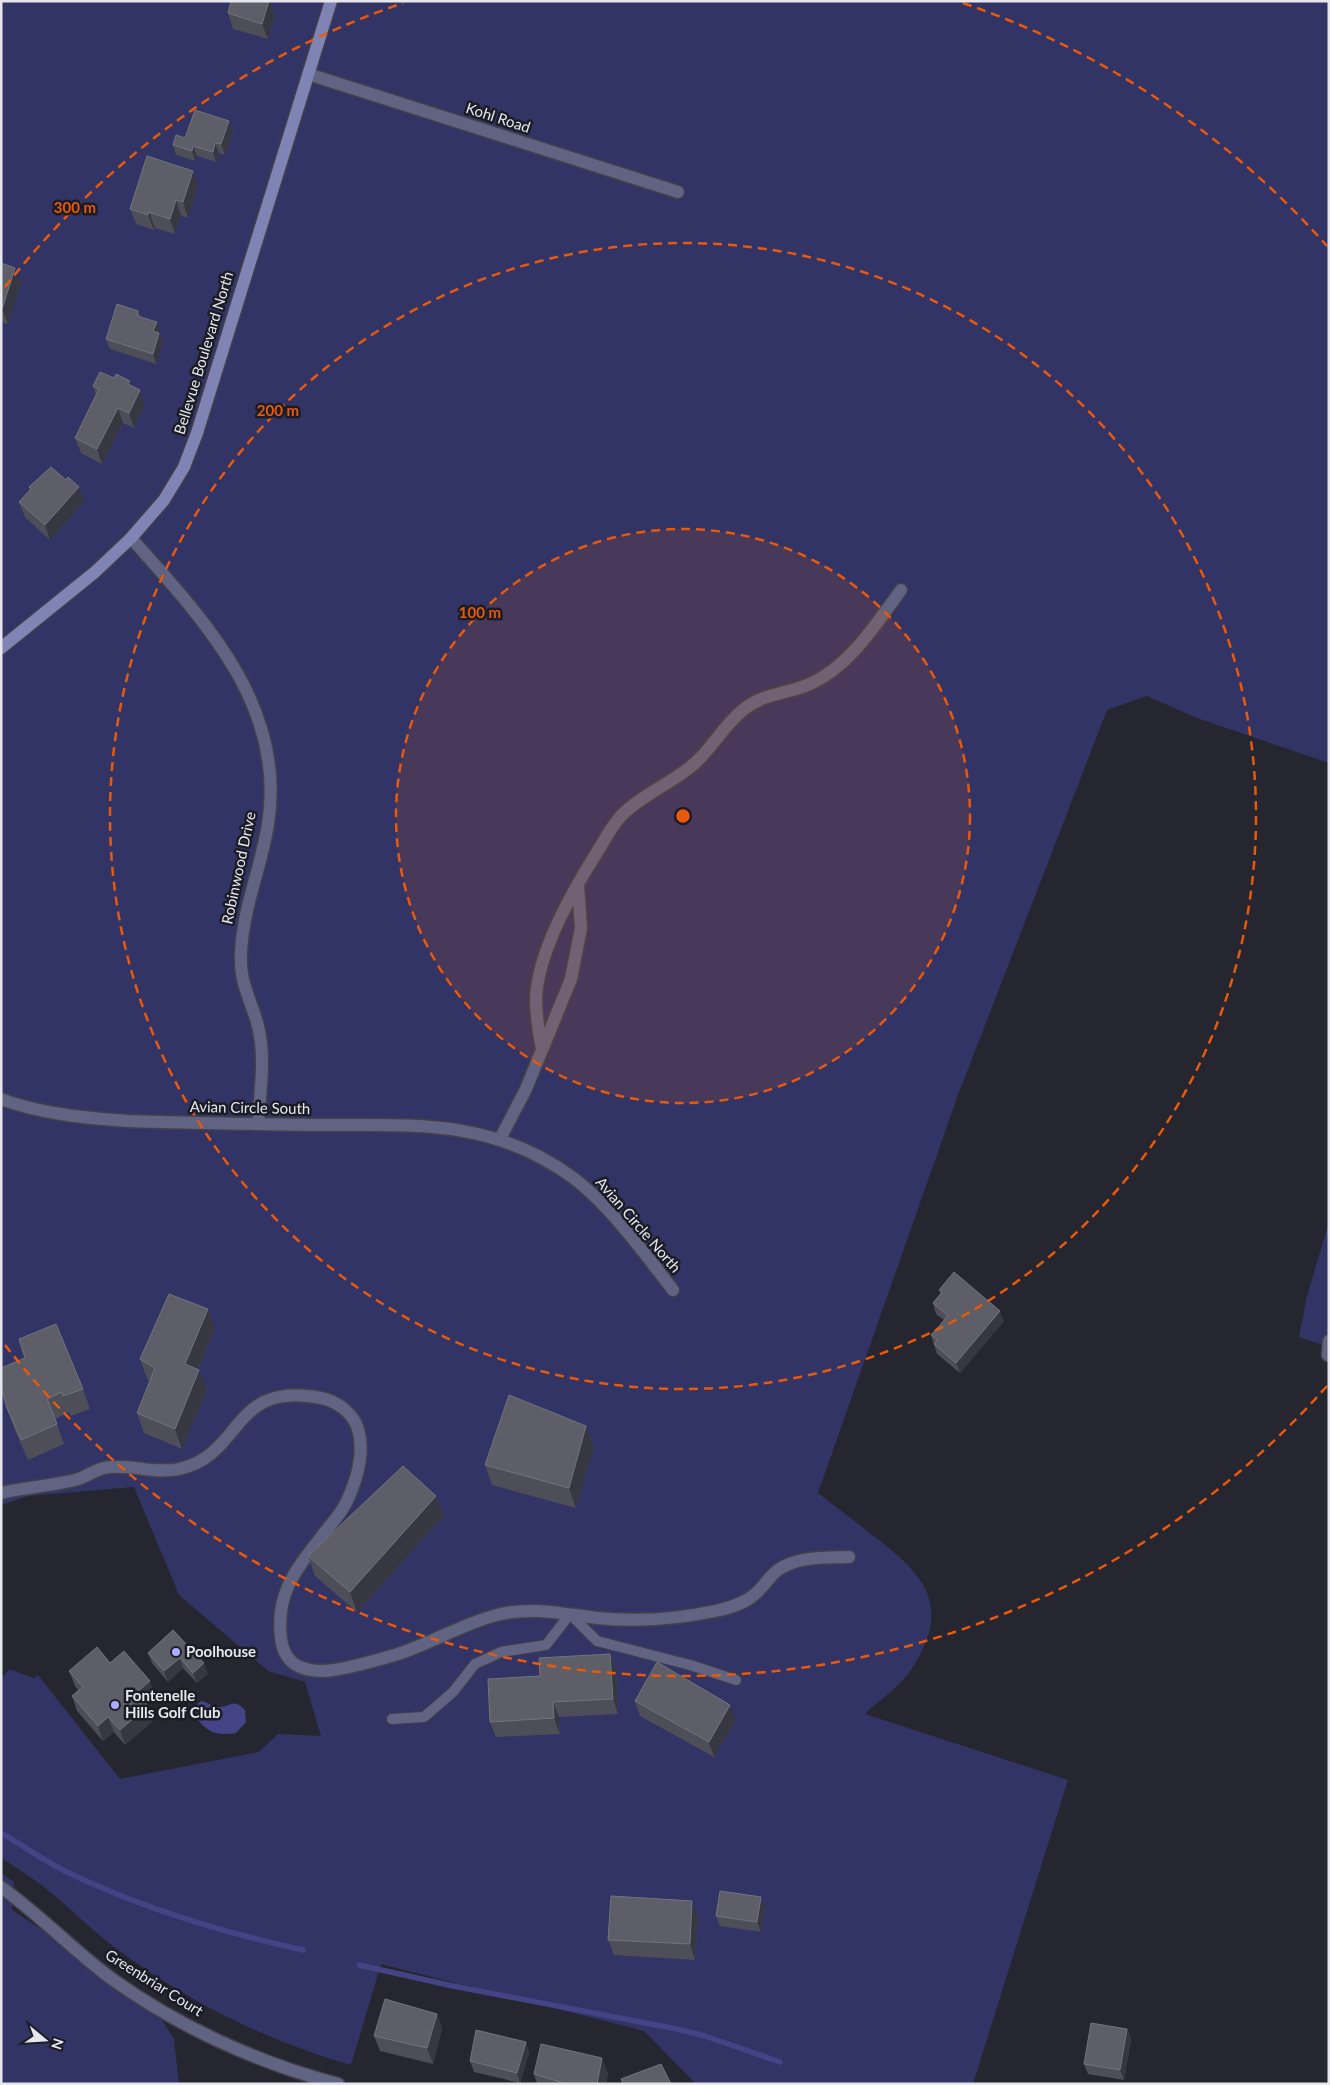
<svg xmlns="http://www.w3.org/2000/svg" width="1330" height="2085" font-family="Lato,sans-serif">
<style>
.green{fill:#333466}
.water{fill:#434385}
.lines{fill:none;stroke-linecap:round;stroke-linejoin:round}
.stream{stroke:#434385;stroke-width:5.5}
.service-casing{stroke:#40414a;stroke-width:12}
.minor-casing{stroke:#40414a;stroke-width:15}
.secondary-casing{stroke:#40414a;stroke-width:15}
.service{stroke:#606381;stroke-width:10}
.minor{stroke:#606381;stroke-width:12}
.secondary{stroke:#8084b5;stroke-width:12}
.wall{fill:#4d4e58}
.shaded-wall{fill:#363741}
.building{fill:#5d5e68;stroke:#72747d}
.ring{fill:none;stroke:#e8590c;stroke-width:2.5;stroke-dasharray:9 6}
.poi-dot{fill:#aaaffb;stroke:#1b1c25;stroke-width:2}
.labels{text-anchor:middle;stroke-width:5;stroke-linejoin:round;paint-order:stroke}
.street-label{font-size:15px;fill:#e6e7ed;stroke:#1b1c25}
.poi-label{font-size:15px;font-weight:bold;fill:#e6e7ed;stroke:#1b1c25;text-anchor:start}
.centre{fill:#e8590c;stroke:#1b1c25;stroke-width:2.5}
.ring-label{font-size:15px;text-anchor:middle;font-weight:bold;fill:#e8590c;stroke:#1b1c25;stroke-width:5;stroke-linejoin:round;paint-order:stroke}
</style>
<rect width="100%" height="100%" fill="#25262f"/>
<!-- green -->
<path class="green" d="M1 1H1329V763L1197 718 1147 696 1107 710 958 1095 818 1493C837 1508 856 1522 875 1537 927 1577 952 1607 911 1670 899 1688 880 1699 865 1714L1068 1780 973 2084H696L644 2031 381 1964 351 2065C267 2041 188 2002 117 1949 95 1933 75 1913 54 1895 37 1881 19 1869 1 1858V1676H4L9 1669 34 1678 38 1675 120 1779 259 1752 278 1734 321 1736 305 1682 268 1671 179 1595 134 1487 28 1496 1 1505Z
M1329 1222V1347L1299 1337 1307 1296Z
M1 1873 14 1882 12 1910 77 1953 156 2011 174 2039 179 2084H1Z"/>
<!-- water -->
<path class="water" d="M201 1701C207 1702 212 1706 218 1707 231 1708 232 1697 245 1710L246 1722 236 1733C217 1736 207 1733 196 1717L197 1704Z"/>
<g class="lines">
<!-- stream -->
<path class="stream" d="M1 1833C24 1846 44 1861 67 1872 139 1907 225 1933 303 1950
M359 1965 453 1986 677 2029 705 2036 780 2062"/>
<!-- service casing -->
<g class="service-casing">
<path id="service" d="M392 1719 424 1717 453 1692 475 1664 501 1652 546 1645 570 1614 597 1641 690 1665 736 1680"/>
</g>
<!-- minor casing -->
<g class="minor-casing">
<path id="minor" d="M308 74 678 192
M131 538C203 619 287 706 268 824 261 869 243 907 241 953 239 983 251 999 258 1026 266 1057 260 1093 258 1124
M542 1049C539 1033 536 1017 536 1000 537 954 572 892 596 854 604 841 611 827 621 816 642 794 673 783 695 763 713 747 724 725 743 710 763 693 787 694 810 684 850 666 876 624 901 590
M1 1099C41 1114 86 1118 128 1121 188 1123 249 1124 310 1125 408 1126 488 1116 572 1177 608 1203 645 1254 673 1290
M500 1139 526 1089 571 979 581 928 578 885
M1328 1355 1329 1341
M1 1493C26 1487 51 1486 75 1480 87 1477 98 1467 110 1467 133 1465 156 1474 179 1469 244 1455 230 1380 321 1398 337 1401 353 1413 358 1429 365 1452 357 1479 347 1501 342 1512 333 1522 325 1532 299 1566 275 1591 281 1638 282 1650 288 1662 300 1667 320 1675 342 1669 362 1664 376 1660 390 1657 404 1652 435 1641 465 1623 497 1615 531 1606 563 1614 597 1618 636 1622 677 1619 715 1611 729 1608 744 1604 755 1594 765 1586 770 1574 781 1568 801 1556 827 1558 849 1557
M1 1887C40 1915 73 1950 112 1979 179 2027 258 2063 338 2084"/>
</g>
<!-- secondary casing -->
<g class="secondary-casing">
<path id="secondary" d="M1 648 95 572 131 538 164 500 184 467 197 433 331 1"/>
</g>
<!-- service -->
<use href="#service" class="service"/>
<!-- minor -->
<use href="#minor" class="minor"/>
<!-- secondary -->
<use href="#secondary" class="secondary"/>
</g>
<!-- wall -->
<path class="wall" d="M228 13 275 15 268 39 233 29Z
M229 121 233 131 225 155 219 153 216 162 197 156 195 161 176 155 173 145 185 138Z
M198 186 188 218 181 215 175 234 155 228 154 230 136 224 130 209Z
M1 263 21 283 8 324 1 322Z
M138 311 141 317 160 332V334L163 343 156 364 110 349 106 339Z
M93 386H132L145 405 134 428 123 423 102 464 81 453 75 438 96 395Z
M29 487 84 502 50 540 25 517 19 502 30 490Z
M939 1290 1004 1321 960 1373 937 1354 931 1335 944 1320 936 1314 933 1303 941 1294Z
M208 1309 215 1329 198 1370 207 1390 182 1449 144 1433 137 1413 150 1381 147 1379 140 1359Z
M25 1358 83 1389 90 1409 71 1416 69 1412 55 1419 64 1444 28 1460 14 1428 7 1408Z
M586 1426 594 1446 576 1508 492 1485 485 1465Z
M436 1496 444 1516 357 1612 315 1576 308 1556Z
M173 1630 208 1674 197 1683 183 1668 168 1682 152 1663 148 1653Z
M610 1654 616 1669 618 1714 559 1717 560 1734 496 1737 490 1722 540 1676Z
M110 1663 155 1696 146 1704 153 1721 125 1745 114 1732 103 1741 77 1711 72 1696 78 1690 75 1686 69 1671Z
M635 1701 736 1720 714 1757 640 1716Z
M765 1907 761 1932 720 1926 716 1916Z
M698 1916 695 1960 614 1955 608 1940Z
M437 2014 442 2029 433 2064 380 2051 374 2036Z
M1127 2029 1131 2039 1124 2080 1088 2074 1084 2064Z
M526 2042 529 2053 520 2083 474 2072 470 2061Z
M608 2073 606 2084H537L534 2074Z"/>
<!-- shaded-wall -->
<path class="shaded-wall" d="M263 1H270L275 15 268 39 262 24Z
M229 121 233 131 225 155 221 144Z
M215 143 219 153 216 162 213 152Z
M193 146 197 156 195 161 192 151Z
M193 171 198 186 188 218 183 202Z
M176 200 181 215 175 234 170 219Z
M149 212 155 228 154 230 148 215Z
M15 268 21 283 8 324 2 309Z
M157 322 160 332V334L163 343 156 364 153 354V331Z
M140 390 145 405 134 428 129 413Z
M118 408 123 423 102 464 97 449Z
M79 487 84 502 50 540 45 525Z
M208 1309 215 1329 192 1384 185 1364Z
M1000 1311 1004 1321 960 1373 956 1363Z
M199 1370 207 1390 182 1449 175 1429Z
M586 1426 594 1446 576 1508 569 1488Z
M436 1496 444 1516 357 1612 350 1592Z
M610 1654 616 1669 618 1714 613 1699Z
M180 1658 183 1668 168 1682 164 1671Z
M204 1663 208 1674 197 1683 193 1673Z
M150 1681 155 1696 141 1708 136 1693Z
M553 1702 559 1717 560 1734 554 1718Z
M730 1705 736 1720 714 1757 709 1742Z
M148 1706 153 1721 125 1745 120 1730Z
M108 1717 114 1732 103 1741 98 1726Z
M761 1897 765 1907 761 1932 757 1922Z
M692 1901 698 1916 695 1960 690 1944Z
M437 2014 442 2029 433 2064 427 2048Z
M1127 2029 1131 2039 1124 2080 1120 2070Z
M526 2042 529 2053 520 2083 517 2073Z
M602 2058 608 2073 606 2084H597Z"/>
<!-- building -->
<path class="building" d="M231 1H269L262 24 228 13Z
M195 110 229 121 221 144 215 143 213 152 193 146 192 151 173 145 176 135 185 138Z
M147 156 193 171 183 202 176 200 170 219 149 212 148 215 130 209Z
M1 263 15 268 2 309H1Z
M117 304 138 311 137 316 157 322 153 331 159 333 153 354 106 339Z
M100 372 114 378 116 374 130 381 128 384 140 390 129 413 118 408 97 449 75 438 99 389 93 386Z
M51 467 66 480 68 477 79 487 45 525 19 502 31 489 29 487Z
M954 1272 1000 1311 956 1363 934 1344 937 1340 931 1335 948 1316 933 1303 942 1292 939 1290Z
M169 1294 208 1309 185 1364 199 1370 175 1429 137 1413 155 1368 140 1359Z
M56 1324 83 1389 63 1396 62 1392 47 1399 57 1424 21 1440 7 1408 1 1388V1368L25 1358 19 1339Z
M509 1395 586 1426 569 1488 485 1465Z
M403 1466 436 1496 350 1592 308 1556Z
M173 1630 204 1663 193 1673 180 1658 164 1671 148 1653Z
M97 1647 110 1663 124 1651 150 1681 136 1693 148 1706 120 1730 108 1717 98 1726 72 1696 83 1687 69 1671Z
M610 1654 613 1699 553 1702 554 1718 490 1722 488 1679 540 1676 539 1658Z
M657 1662 730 1705 709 1742 635 1701Z
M720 1891 761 1897 757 1922 716 1916Z
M611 1896 692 1901 690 1944 608 1940Z
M385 1999 437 2014 427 2048 374 2036Z
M1091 2023 1127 2029 1120 2070 1084 2064Z
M476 2030 526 2042 517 2073 470 2061Z
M541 2044 602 2058 597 2084H567L534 2074Z
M661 2064 671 2084H623L621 2079Z"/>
<!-- distance rings -->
<circle cx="683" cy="816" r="287" fill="#e8590c" fill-opacity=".12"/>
<g class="ring">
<circle cx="683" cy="816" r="287"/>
<circle cx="683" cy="816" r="573"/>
<path d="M1327 1386A860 860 0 0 1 5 1345M5 287A860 860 0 0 1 403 3M963 3A860 860 0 0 1 1327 246"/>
</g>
<!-- markers -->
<g class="poi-dot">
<circle cx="176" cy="1652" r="5"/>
<circle cx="115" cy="1705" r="5"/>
</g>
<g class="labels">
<!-- street labels -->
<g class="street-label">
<text transform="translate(498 118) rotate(18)" y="5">Kohl Road</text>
<text transform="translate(204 353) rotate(-73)" y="5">Bellevue Boulevard North</text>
<text transform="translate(239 868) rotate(-78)" y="5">Robinwood Drive</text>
<text transform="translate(250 1108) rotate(1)" y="5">Avian Circle South</text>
<text transform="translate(638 1225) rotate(49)" y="5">Avian Circle North</text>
<text transform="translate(154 1983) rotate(32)" y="5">Greenbriar Court</text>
</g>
<!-- poi labels -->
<g class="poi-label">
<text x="186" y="1657">Poolhouse</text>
<text x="125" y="1701">Fontenelle<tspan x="125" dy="17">Hills Golf Club</tspan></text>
</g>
</g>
<circle cx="683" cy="816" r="8" class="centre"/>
<g class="ring-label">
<text x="75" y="213">300 m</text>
<text x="278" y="416">200 m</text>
<text x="480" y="618">100 m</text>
</g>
<!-- border -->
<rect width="1330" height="2085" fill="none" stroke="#e6e7ed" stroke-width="5"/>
<!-- north arrow -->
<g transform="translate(45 2040) rotate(108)" stroke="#1b1c25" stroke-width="4" paint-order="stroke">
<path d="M0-4L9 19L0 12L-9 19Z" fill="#e6e7ed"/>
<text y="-8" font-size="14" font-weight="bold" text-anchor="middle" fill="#e6e7ed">N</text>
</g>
</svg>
